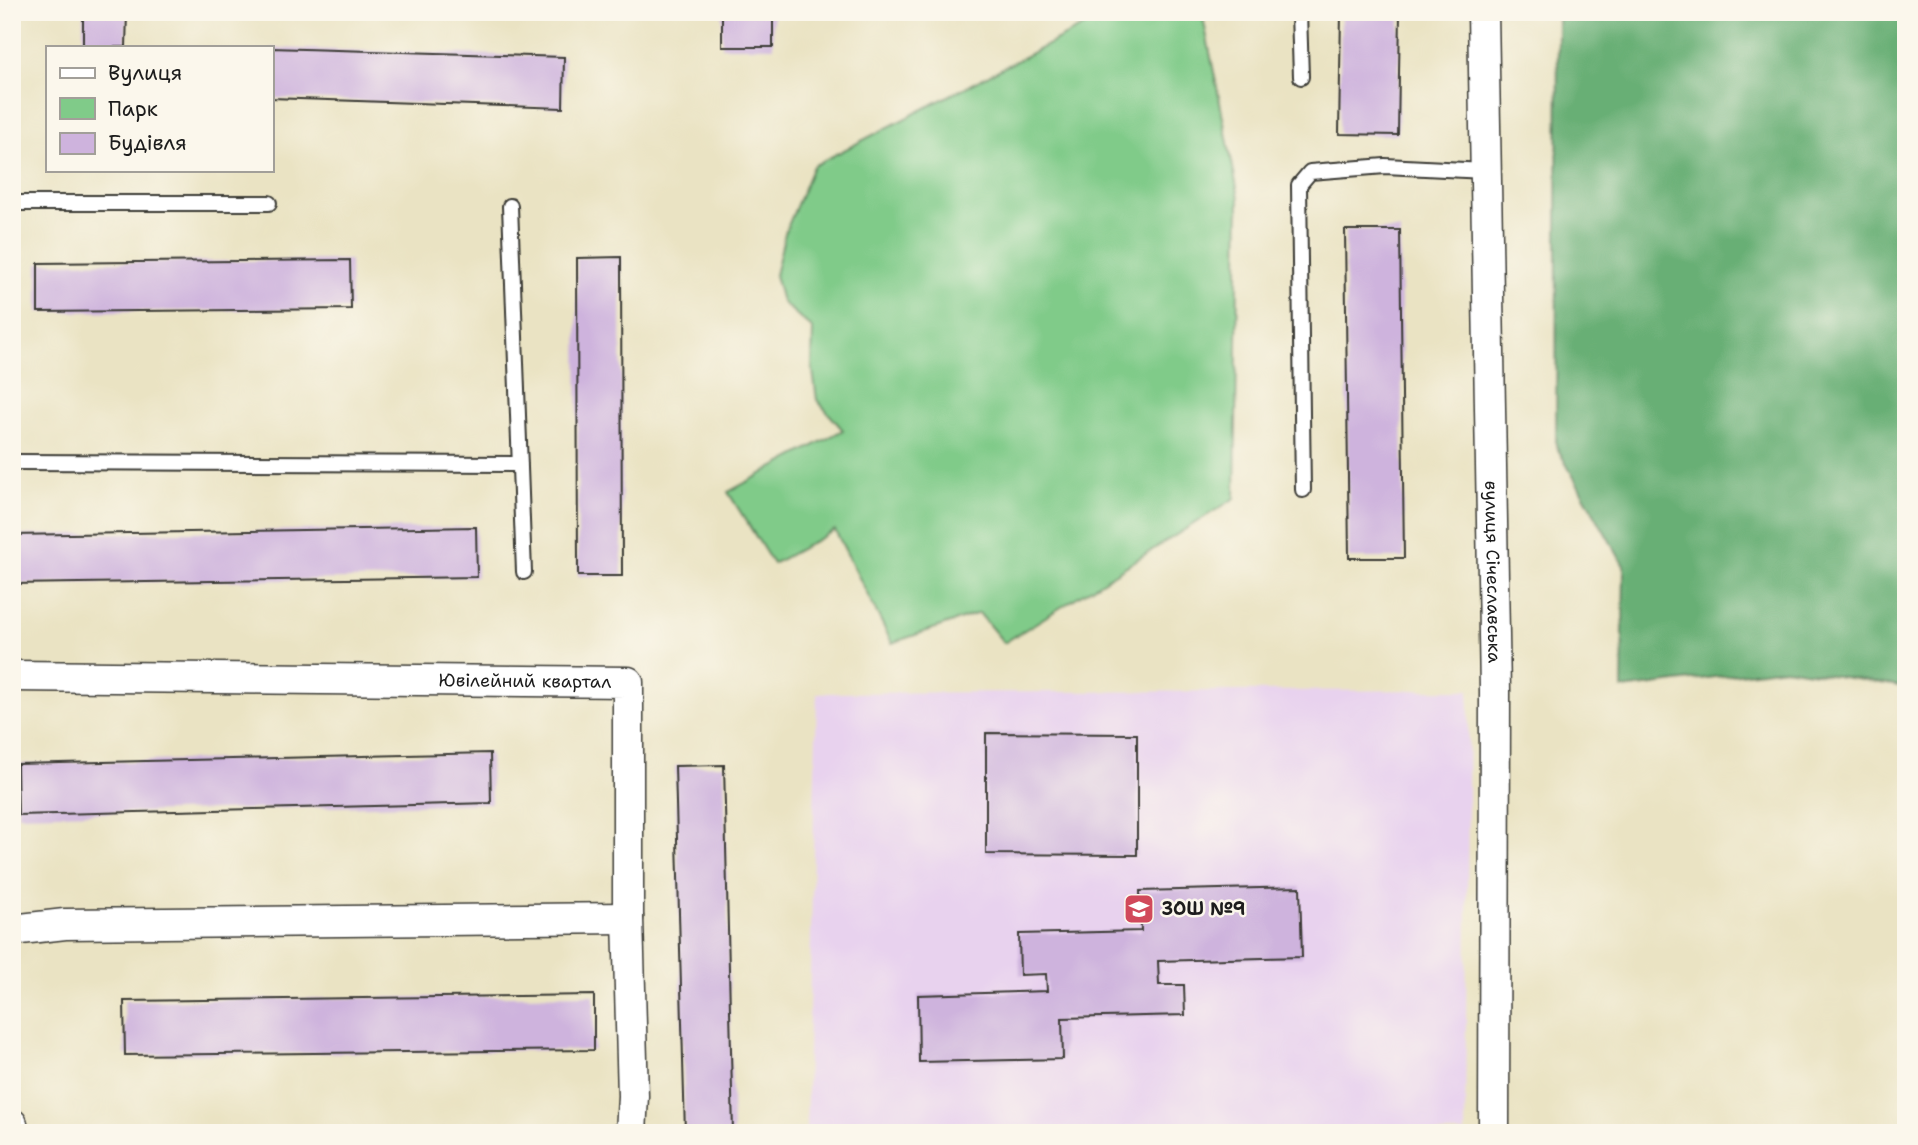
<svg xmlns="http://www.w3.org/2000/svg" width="1918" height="1145" font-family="'Shantell Sans',sans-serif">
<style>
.built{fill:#e8d2ee}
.green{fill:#80cb89;stroke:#4e7452;stroke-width:2}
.forest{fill:#68af75;stroke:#426648;stroke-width:2}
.building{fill:#ceb3dd}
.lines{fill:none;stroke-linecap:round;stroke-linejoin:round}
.lane-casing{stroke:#3b3a35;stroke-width:18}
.street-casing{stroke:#3b3a35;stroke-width:33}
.lane{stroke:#fff;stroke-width:14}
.street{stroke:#fff;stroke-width:30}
.labels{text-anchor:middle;stroke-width:5;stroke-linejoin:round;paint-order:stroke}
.street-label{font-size:18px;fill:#1c1c1c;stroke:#fbf7ec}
.poi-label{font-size:18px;font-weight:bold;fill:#1c1c1c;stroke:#fbf7ec;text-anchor:start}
</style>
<rect width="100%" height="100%" fill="#fbf7ec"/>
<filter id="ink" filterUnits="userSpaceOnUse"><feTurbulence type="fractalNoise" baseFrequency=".0143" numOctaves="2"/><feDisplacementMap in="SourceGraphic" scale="14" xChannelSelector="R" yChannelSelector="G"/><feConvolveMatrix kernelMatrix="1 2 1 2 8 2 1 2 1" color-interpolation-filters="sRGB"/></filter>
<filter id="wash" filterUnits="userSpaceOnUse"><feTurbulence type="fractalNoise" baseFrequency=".00686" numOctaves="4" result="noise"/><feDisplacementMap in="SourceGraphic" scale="28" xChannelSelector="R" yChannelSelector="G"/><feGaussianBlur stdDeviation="1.57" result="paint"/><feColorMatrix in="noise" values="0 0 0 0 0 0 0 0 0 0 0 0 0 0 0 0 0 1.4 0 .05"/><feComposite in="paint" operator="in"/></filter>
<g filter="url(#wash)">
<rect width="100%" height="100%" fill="#eae3c3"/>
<!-- built -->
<path class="built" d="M1469 690 1465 1133H806L817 693Z"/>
<!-- green -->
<path class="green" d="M1111 12H1202L1239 198 1235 498 1004 643 979 613 892 643 835 530 773 564 728 492 843 430 817 400 812 364 813 329 782 302 775 275 785 233 813 166Z"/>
<!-- forest -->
<path class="forest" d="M1558 12H1906V687L1785 668 1622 689 1624 566 1556 446Z"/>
<g id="blocks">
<!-- building -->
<path class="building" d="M83 12H127L126 47H83Z
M722 12H773V47H722Z
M1341 12H1400L1398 135 1339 134Z
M271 48 564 57 563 108 271 98Z
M1345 230H1400L1404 558H1349Z
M621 257 622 576H578L577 258Z
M350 260 351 309 38 312V263Z
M476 527 477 577 12 584V535Z
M986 733 1137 734V855L986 854Z
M490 753 491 803 18 815 17 764Z
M724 765 733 1133H685L675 766Z
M1300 887 1302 957 1158 961 1159 985H1184L1185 1015 1062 1018 1063 1059 919 1062 918 995 1047 991 1046 974 1020 975 1019 934 1141 931 1140 891Z
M594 995V1050L125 1055 124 1001Z"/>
</g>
</g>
<g filter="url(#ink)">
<use href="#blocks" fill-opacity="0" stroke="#3b3a35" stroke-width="2"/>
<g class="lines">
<!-- lane casing -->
<g class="lane-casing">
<path id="lane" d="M1299 12 1301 77
M12 203H269
M510 206 524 572
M12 462 520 464
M1303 490 1299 185 1310 172 1385 166 1485 171"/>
</g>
<!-- street casing -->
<g class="street-casing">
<g id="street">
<path id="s1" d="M1483 12 1495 691 1494 1133"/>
<path id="s2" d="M12 676 628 682V918L633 1096 631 1133"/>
<path d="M12 930 65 924 628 918"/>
<path d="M12 1124 13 1133"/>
</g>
</g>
<!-- lane -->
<use href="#lane" class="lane"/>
<!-- street -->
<use href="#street" class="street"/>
</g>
</g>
<!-- icons -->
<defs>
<g id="school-square" transform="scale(1.575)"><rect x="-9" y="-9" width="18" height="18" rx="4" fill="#d1495b" stroke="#fbf7ec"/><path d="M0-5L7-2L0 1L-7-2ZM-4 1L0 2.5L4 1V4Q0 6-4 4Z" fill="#fff"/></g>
</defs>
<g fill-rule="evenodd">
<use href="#school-square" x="1139" y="909"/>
</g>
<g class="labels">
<!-- street labels -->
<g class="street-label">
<text dy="6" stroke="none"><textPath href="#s1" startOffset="560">вулиця Січеславська</textPath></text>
<text dy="6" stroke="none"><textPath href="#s2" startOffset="513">Ювілейний квартал</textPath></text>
</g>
<!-- poi labels -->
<g class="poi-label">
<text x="1162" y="915">ЗОШ №9</text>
</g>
</g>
<!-- margin -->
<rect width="1918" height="1145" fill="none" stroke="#fbf7ec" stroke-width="42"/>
<!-- legend -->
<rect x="46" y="46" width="228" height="126" fill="#fbf7ec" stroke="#a29f99" stroke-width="2"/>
<rect x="60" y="68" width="35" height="10" fill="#ffffff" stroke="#a29f99" stroke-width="2"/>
<text x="108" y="80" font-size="21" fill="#1c1c1c">Вулиця</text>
<rect x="60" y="98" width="35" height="21" fill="#80cb89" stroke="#a29f99" stroke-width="2"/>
<text x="108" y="116" font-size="21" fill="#1c1c1c">Парк</text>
<rect x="60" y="133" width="35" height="21" fill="#ceb3dd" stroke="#a29f99" stroke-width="2"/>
<text x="108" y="150" font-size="21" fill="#1c1c1c">Будівля</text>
</svg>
